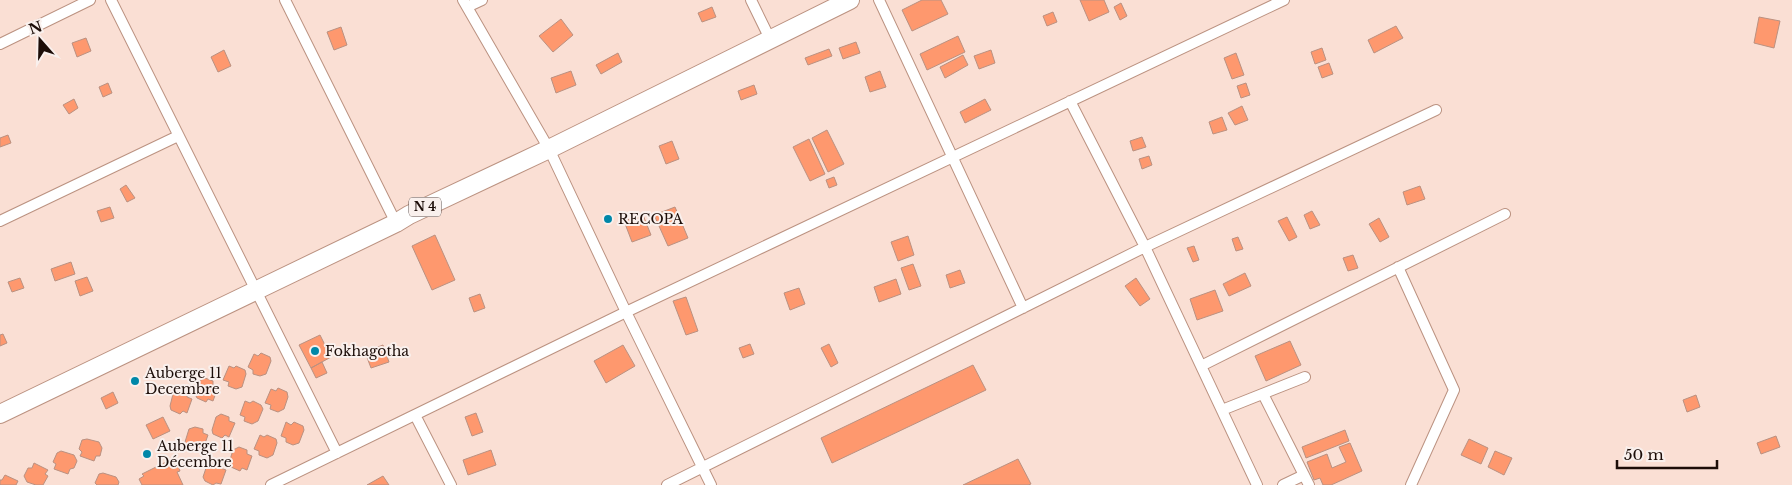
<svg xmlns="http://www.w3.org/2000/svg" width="1792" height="485" font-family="'Libre Baskerville',serif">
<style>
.building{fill:#fe986e;stroke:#ba9181}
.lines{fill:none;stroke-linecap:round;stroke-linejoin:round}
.minor-casing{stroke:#bb9281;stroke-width:12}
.trunk-casing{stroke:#bb9281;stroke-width:20}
.minor{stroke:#fff;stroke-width:10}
.trunk{stroke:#fff;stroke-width:18}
.poi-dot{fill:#0087a8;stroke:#f9f0ed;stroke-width:2}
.labels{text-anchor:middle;stroke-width:4;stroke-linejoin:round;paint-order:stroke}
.shield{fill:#f9f0ed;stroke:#5e514d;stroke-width:1}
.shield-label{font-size:12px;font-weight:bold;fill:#1c0d08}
.poi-label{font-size:14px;fill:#1c0d08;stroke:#f9f0ed;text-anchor:start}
</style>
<rect width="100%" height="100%" fill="#fadfd4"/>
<!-- building -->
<path class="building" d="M922 0H941L948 14 912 31 902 10Z
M1080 0H1104L1109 12 1089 21Z
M1121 3 1127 16 1120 20 1114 7Z
M712 7 716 17 702 22 698 13Z
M1053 12 1057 22 1047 26 1043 16Z
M1759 17 1780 21 1774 48 1754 43Z
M561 19 573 35 553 52 539 36Z
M1396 26 1403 38 1374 53 1368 40Z
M341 27 347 45 334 50 327 32Z
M958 36 965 52 927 70 920 54Z
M86 38 91 51 77 57 72 43Z
M856 42 860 53 843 59 839 48Z
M1322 48 1326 60 1315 64 1311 52Z
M829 49 832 56 808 65 805 58Z
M224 50 231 66 218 72 211 57Z
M991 50 995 63 979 69 974 56Z
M618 53 622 62 601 74 596 65Z
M1236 53 1244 75 1232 79 1224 58Z
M963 55 968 65 945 78 940 67Z
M1329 63 1333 74 1322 78 1318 67Z
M571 71 576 85 556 93 551 78Z
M880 71 886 87 870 92 865 77Z
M108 83 112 93 103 97 99 87Z
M1246 83 1250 95 1241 98 1237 86Z
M754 85 757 94 741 100 738 91Z
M74 99 78 108 69 114 63 105Z
M985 99 991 110 965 123 960 112Z
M1242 106 1248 120 1235 125 1228 113Z
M1222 117 1227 130 1213 134 1209 122Z
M827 130 844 164 828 172 812 138Z
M8 135 11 143 0 147V138Z
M1142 137 1146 147 1133 151 1130 141Z
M809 139 825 174 810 181 793 147Z
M672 141 679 159 666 164 659 146Z
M1149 156 1152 165 1142 169 1139 159Z
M834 177 837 185 829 188 826 180Z
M126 185 135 198 127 202 120 189Z
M1420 186 1425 199 1407 205 1403 192Z
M110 207 114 218 101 222 97 211Z
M675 207 688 238 668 246 654 215Z
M1312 211 1320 225 1310 229 1304 215Z
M643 215 651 235 632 242 624 221Z
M1287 217 1297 237 1289 241 1278 221Z
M1379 218 1389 237 1380 242 1369 224Z
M435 235 455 280 432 290 412 246Z
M908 236 914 255 898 261 891 242Z
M1238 237 1243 249 1236 251 1232 239Z
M1194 246 1199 260 1193 262 1187 248Z
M1353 255 1358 268 1348 271 1343 258Z
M71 262 75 274 55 281 51 269Z
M913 264 921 286 909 290 901 268Z
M960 270 965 283 950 288 946 275Z
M1245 273 1251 286 1229 296 1223 284Z
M87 277 93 291 80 296 75 281Z
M20 278 24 288 12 292 8 282Z
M1136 278 1150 299 1140 306 1125 286Z
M896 279 901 294 879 302 874 287Z
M799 288 805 304 790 310 784 293Z
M1215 290 1223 311 1197 320 1190 299Z
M480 294 485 308 474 312 469 298Z
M686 297 698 331 686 335 673 301Z
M3 334 7 343 0 346V335Z
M320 335 331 357 311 368 299 345Z
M1290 341 1301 365 1266 381 1255 356Z
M750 344 754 354 743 358 739 348Z
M829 344 838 363 831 367 821 348Z
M383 345 389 362 371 368 365 352Z
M623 345 635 366 606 383 594 361Z
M261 353 270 357 271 361 266 374 260 376 253 374V370L248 367 254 354 258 356Z
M322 362 327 373 316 378 311 368Z
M973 365 986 390 832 463 821 438Z
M229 366 234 368 236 366 245 370 246 374 242 387 236 389 228 386 229 382 223 380Z
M205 378 213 381V385L218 387 213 401 208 399 206 402 197 398 195 394 199 381Z
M278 388 287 392 288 397 284 409 278 412 270 409 271 405 265 403 271 389 276 391Z
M179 391 187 393V397L192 399 187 413 183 411 180 414 171 410 170 406 173 394Z
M113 392 118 403 106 409 101 398Z
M1696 395 1700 407 1687 412 1683 400Z
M245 401 250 403 253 401 261 405 263 409 258 421 252 424 244 421 245 417 240 415Z
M476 413 483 432 472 436 465 417Z
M221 414 229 417V421L235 423 229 437 225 435 222 438 213 434 212 430 216 417Z
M163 417 170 431 153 439 146 425Z
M286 422 291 425 294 422 303 426 304 430 299 443 293 445 286 442V438L281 436Z
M195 427 203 429V433L208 435 203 449 198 447 196 450 187 446 185 442 189 429Z
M1345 430 1349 441 1306 458 1302 447Z
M260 435 264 437 267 435 276 439 277 443 273 455 267 458 259 455V451L254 449Z
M1776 436 1780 447 1761 454 1757 443Z
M87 439 99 442 102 448 100 456H96L94 461 80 456 82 452 79 449 82 440Z
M1469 439 1488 448 1481 464 1461 455Z
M1350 443 1362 471 1331 485H1323L1320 478 1314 480 1307 462 1327 454 1332 468 1346 462 1339 447Z
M239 447 247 450V454L252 456 247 470 242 468 240 471 231 467 229 463 233 450Z
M491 450 496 465 468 475 463 460Z
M61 451 74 455 77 461 74 468 70 469 68 474 54 469 56 464 53 462 57 453Z
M1495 451 1512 458 1504 475 1488 467Z
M1018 459 1031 484 1028 485H963Z
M170 460 172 462 176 461 180 471 177 472 183 485H142L139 479 144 476 142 474Z
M213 462 221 464 220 468 226 470 221 484 216 483 213 485 205 481 203 477 207 465Z
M34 463 48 470 45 474 48 476 43 485H36L27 482 24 476 28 468H32Z
M103 473 116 477 119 482 118 485H97L95 483 99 474Z
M5 475 18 481 16 485H0V480H2Z
M383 476 389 485H367Z"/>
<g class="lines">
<!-- minor casing -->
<g class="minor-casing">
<path id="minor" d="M111 0 337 453
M285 0 396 223
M463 0 549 149 626 312 711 485
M751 0 770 39
M879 0 1023 308
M467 7 482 0
M0 44 90 0
M1070 101 1145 247 1257 485
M0 221 178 136
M1398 267 1454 390 1411 485
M1201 366 1505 214
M1263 394 1309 485
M1222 410 1305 377
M415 415 451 485
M271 485 626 312 1284 0
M667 485 1145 247 1436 110
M1283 485 1304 475"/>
</g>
<!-- trunk casing -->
<g class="trunk-casing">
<path id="trunk" d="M0 414 396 223 409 215 549 149 850 0"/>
</g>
<!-- minor -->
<use href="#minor" class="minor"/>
<!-- trunk -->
<use href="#trunk" class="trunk"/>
</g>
<!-- markers -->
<g class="poi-dot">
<circle cx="608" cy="219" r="5"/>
<circle cx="315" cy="351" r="5"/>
<circle cx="135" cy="381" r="5"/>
<circle cx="147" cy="454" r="5"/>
</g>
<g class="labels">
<!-- shield labels -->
<rect class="shield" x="409" y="197.5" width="32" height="19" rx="4"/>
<g class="shield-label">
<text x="425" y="211">N 4</text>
</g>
<!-- poi labels -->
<g class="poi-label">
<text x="618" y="224">RECOPA</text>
<text x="325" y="356">Fokhagotha</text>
<text x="145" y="378">Auberge 11<tspan x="145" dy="16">Decembre</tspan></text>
<text x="157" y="451">Auberge 11<tspan x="157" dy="16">Décembre</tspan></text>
</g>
</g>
<!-- north arrow -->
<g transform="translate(40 40) rotate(340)" stroke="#f9f0ed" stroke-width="4" paint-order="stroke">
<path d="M0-4L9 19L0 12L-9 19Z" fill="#1c0d08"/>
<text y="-8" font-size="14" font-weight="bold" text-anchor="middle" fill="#1c0d08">N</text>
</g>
<!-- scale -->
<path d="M1617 460v8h100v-8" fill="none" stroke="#1c0d08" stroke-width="2.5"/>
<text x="1624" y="460" font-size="15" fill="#1c0d08" stroke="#f9f0ed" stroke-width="4" paint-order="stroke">50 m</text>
</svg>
